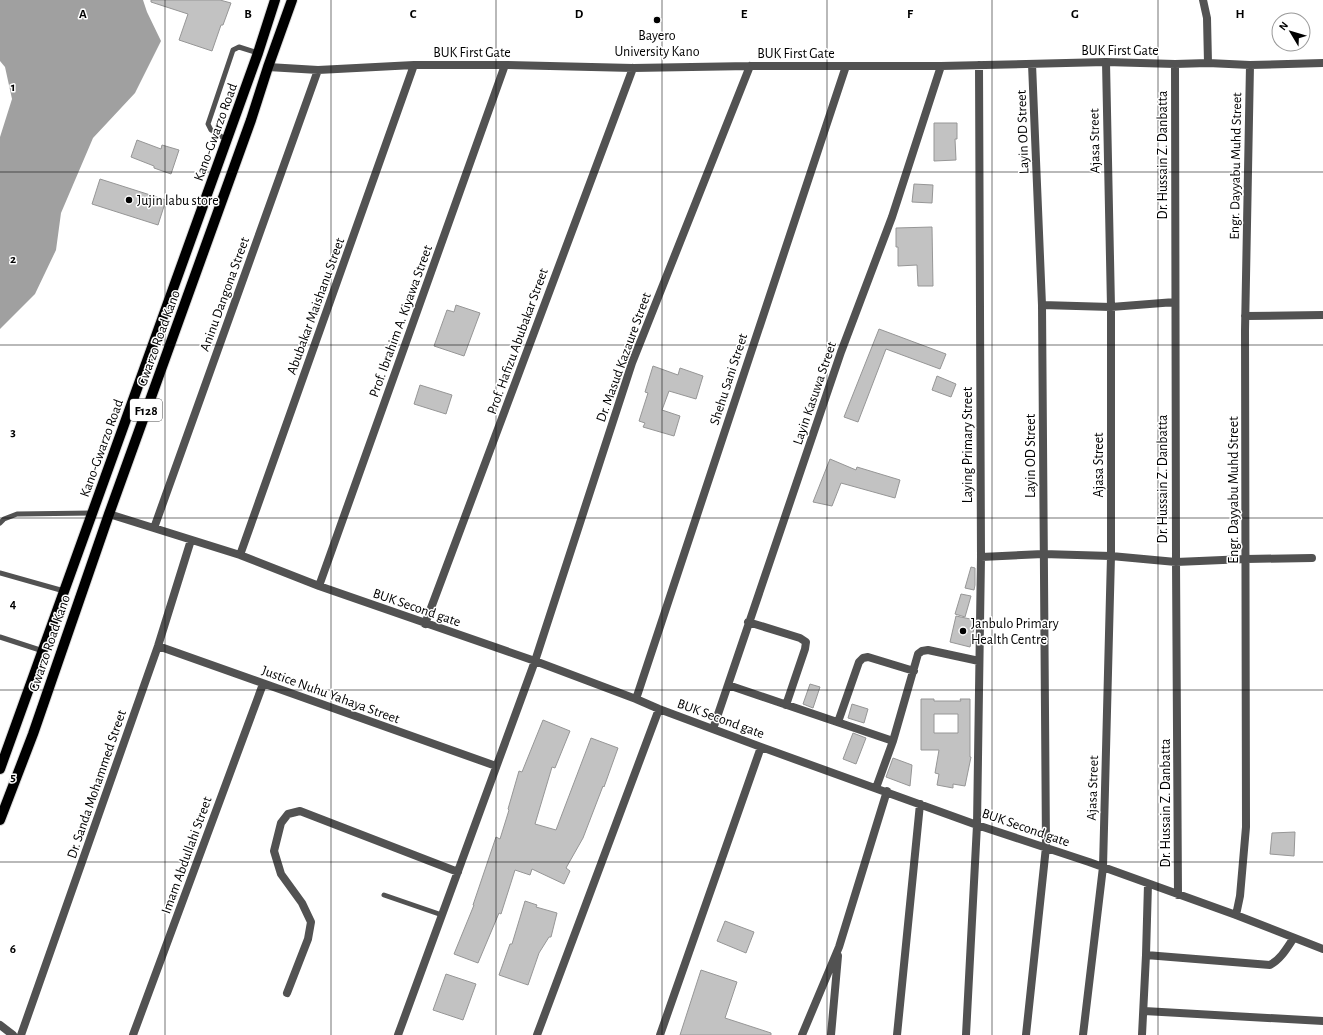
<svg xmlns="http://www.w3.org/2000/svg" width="1323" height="1035" font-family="'Alegreya Sans',sans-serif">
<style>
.water{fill:#a0a0a0}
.building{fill:#c2c2c2;stroke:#969696;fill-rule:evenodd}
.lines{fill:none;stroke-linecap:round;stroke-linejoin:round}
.primary-casing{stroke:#dbdbdb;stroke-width:12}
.service{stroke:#525252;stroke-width:5}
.minor{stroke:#525252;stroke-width:8}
.primary{stroke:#000;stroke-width:10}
.grid{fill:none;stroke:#000;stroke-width:1;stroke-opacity:0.55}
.poi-dot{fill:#000;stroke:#fff;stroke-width:1.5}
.labels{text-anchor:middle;stroke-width:3;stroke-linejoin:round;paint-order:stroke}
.shield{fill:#fff;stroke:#4c4c4c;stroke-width:1}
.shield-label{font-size:13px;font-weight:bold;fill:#000}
.poi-label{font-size:14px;fill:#000;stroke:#fff;text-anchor:start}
.street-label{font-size:14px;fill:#000;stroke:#fff}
.grid-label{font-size:13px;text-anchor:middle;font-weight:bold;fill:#000;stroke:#fff;stroke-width:3;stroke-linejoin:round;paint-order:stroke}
</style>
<rect width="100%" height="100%" fill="#fff"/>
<!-- water -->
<path class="water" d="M0 0H143L147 12 161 41 135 93 93 138 61 213 56 250 35 294 0 329V137L12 99 5 67 0 61Z"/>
<!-- building -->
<path class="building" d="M151 0H220L231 3 223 25H221L212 51 179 40 188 14 151 2Z
M934 123H957V139H955L956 160 934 161Z
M137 140 161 149 162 145 179 150 171 174 154 168V166L131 157Z
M100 179 166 200 158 225 92 204Z
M914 184 933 185 932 203 912 202Z
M932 227 933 286H918L917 265 898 266V247H896V228Z
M456 305 480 313 464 356 434 346 447 310 454 312Z
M879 329 946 354 940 369 886 349 858 422 844 417Z
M653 366 678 375 680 368 703 376 696 399 669 391 662 410 680 416 674 436 643 427 645 423 639 421 648 393 645 392Z
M937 376 956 384 951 397 932 390Z
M420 385 452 395 446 414 414 404Z
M830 459 856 470 857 467 900 480 895 498 841 483 832 506 813 502Z
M971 567 975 568V585L974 590 965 588Z
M961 594 971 596 965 617 955 614Z
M956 616 975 620 974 628 970 647 950 642Z
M810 684 820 687 813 708 803 704Z
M921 699H934V701H961L960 699H970V757H971L965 786 953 784V788L937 785 939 774 935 773 939 750H921ZM934 714H958V733H934Z
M852 704 868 709 864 723 848 718Z
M543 720 570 731 555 768 552 767 535 824 556 830 591 738 618 748 604 787 603 786 583 838 566 868 570 871 564 884 532 869 530 875 515 870 501 914 499 913 478 963 454 954 474 905H473L496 837 500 839 509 810 508 809 519 771 522 772Z
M853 733 866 738 856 764 843 759Z
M893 758 912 765 910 786 886 777Z
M1295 832 1294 856 1270 854 1272 833Z
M525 901 537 905 536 907 557 913 551 937H549L539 953 528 985 499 975 510 944H512Z
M725 921 754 932 746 953 717 941Z
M701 970 737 982 725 1018 771 1033V1035H680Z
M446 974 476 984 463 1020 433 1010Z"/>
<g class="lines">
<!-- primary casing -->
<g class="primary-casing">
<path id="primary" d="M0 769 258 53 275 0
M0 820 33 734 109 514 251 120 268 67 292 0"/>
</g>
<!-- service -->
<path class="service" d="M227 140 211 130 208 124 233 50 239 47 258 53
M0 523 4 519 17 514 92 513
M0 573 64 591
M0 637 43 651
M384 895 442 915"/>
<!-- minor -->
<path class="minor" d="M1203 0 1207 18 1208 63
M1175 64 1176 562 1178 895
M268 67 318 70 414 65H505L633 68 750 66H941L1106 62 1175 64 1208 63 1250 65 1323 63
M1042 305 1111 307 1175 302
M1245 316 1323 315
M109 514 240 555 319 586 535 661 636 699 659 709 761 747 977 825 1089 862 1236 915 1323 949
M154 528 318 70
M240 555 414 65
M981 557 1043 554 1111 556 1176 562 1246 559 1312 558
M319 586 505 65
M748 622 800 638 806 642 805 649 786 705
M425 624 633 68
M158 646 496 766
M728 685 893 741
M636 699 846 66
M838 722 859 662 863 658 868 657 914 671
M713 729 841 352 892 217 941 66
M876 788 893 741 918 654 922 651 928 650 979 661
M1236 915 1240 896 1246 827 1245 331 1250 65
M1146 955 1270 965C1281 959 1287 948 1293 939
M287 993 308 939 311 922 302 903 281 874 274 851 281 823 288 814 300 811 458 872
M1144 1011 1323 1021
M0 1025 13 1035
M21 1035 158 646 191 540
M133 1035 263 684
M398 1035 535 661 632 363 750 66
M537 1035 659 709
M660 1035 761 747
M802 1035 839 947 887 791
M831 1035 838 956
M897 1035 920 804
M966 1035 977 825 981 557 979 65
M1026 1035 1046 847 1042 305 1032 64
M1083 1035 1103 867 1111 556V307L1106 62
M1142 1035 1146 955 1148 884"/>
<!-- primary -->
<use href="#primary" class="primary"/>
</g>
<!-- grid -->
<path class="grid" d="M165 0V1035M331 0V1035M496 0V1035M662 0V1035M827 0V1035M992 0V1035M1158 0V1035M0 172H1323M0 345H1323M0 518H1323M0 690H1323M0 862H1323"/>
<!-- markers -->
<g class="poi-dot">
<circle cx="657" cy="20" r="4"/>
<circle cx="129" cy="200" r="4"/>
<circle cx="963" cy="631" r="4"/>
</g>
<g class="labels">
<!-- shield labels -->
<rect class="shield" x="130" y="399" width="32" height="22" rx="3"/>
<g class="shield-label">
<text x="146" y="415">F128</text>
</g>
<!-- poi labels -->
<g class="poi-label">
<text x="657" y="40" text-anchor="middle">Bayero<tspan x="657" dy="16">University Kano</tspan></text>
<text x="137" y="205">Jujin labu store</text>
<text x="971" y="628">Janbulo Primary<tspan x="971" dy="16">Health Centre</tspan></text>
</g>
<!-- street labels -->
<g class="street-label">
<text x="1120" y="55">BUK First Gate</text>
<text x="472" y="57">BUK First Gate</text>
<text x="796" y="58">BUK First Gate</text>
<text transform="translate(215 132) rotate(-70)" y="5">Kano-Gwarzo Road</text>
<text transform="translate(1022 132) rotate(-92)" y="5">Layin OD Street</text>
<text transform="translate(1094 141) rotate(-91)" y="5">Ajasa Street</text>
<text transform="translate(1162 155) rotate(-90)" y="5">Dr. Hussain Z. Danbatta</text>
<text transform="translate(1235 166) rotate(-89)" y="5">Engr. Dayyabu Muhd Street</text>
<text transform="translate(224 294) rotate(-70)" y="5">Aninu Dangona Street</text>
<text transform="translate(315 306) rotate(-70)" y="5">Abubakar Maishanu Street</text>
<text transform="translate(400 321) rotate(-70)" y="5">Prof. Ibrahim A. Kiyawa Street</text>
<text transform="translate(158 338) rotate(-70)" y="5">Gwarzo Road Kano</text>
<text transform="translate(517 341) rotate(-70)" y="5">Prof. Hafizu Abubakar Street</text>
<text transform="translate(623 357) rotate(-70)" y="5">Dr. Masud Kazaure Street</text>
<text transform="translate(728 379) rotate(-72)" y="5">Shehu Sani Street</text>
<text transform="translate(814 393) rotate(-71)" y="5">Layin Kasuwa Street</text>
<text transform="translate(967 445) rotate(-90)" y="5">Laying Primary Street</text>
<text transform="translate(101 448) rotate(-70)" y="5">Kano-Gwarzo Road</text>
<text transform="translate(1030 456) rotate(-90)" y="5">Layin OD Street</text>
<text transform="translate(1098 465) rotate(-90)" y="5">Ajasa Street</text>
<text transform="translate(1162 479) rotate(-90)" y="5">Dr. Hussain Z. Danbatta</text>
<text transform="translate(1233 490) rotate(-90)" y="5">Engr. Dayyabu Muhd Street</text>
<text transform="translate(417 607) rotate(19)" y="5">BUK Second gate</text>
<text transform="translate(49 643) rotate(-71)" y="5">Gwarzo Road Kano</text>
<text transform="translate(331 694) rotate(20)" y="5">Justice Nuhu Yahaya Street</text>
<text transform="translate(721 718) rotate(20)" y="5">BUK Second gate</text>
<text transform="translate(96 784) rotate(-71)" y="5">Dr. Sanda Mohammed Street</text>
<text transform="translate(1092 788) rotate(-88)" y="5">Ajasa Street</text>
<text transform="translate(1165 803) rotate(-90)" y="5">Dr. Hussain Z. Danbatta</text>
<text transform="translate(1026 827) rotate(19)" y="5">BUK Second gate</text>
<text transform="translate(186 855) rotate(-70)" y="5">Imam Abdullahi Street</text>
</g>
</g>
<g class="grid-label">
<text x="83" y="18">A</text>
<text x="248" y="18">B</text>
<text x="413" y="18">C</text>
<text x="579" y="18">D</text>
<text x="744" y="18">E</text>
<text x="910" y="18">F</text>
<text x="1075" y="18">G</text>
<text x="1240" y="18">H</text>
<text x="13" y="91">1</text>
<text x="13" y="263">2</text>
<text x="13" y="436">3</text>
<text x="13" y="608">4</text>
<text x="13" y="781">5</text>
<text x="13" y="953">6</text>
</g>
<!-- north arrow -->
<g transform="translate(1291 32) rotate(308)"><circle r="19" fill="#ffffff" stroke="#999999"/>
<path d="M0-3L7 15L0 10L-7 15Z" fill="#000000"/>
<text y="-6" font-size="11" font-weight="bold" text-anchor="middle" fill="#000000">N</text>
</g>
</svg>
